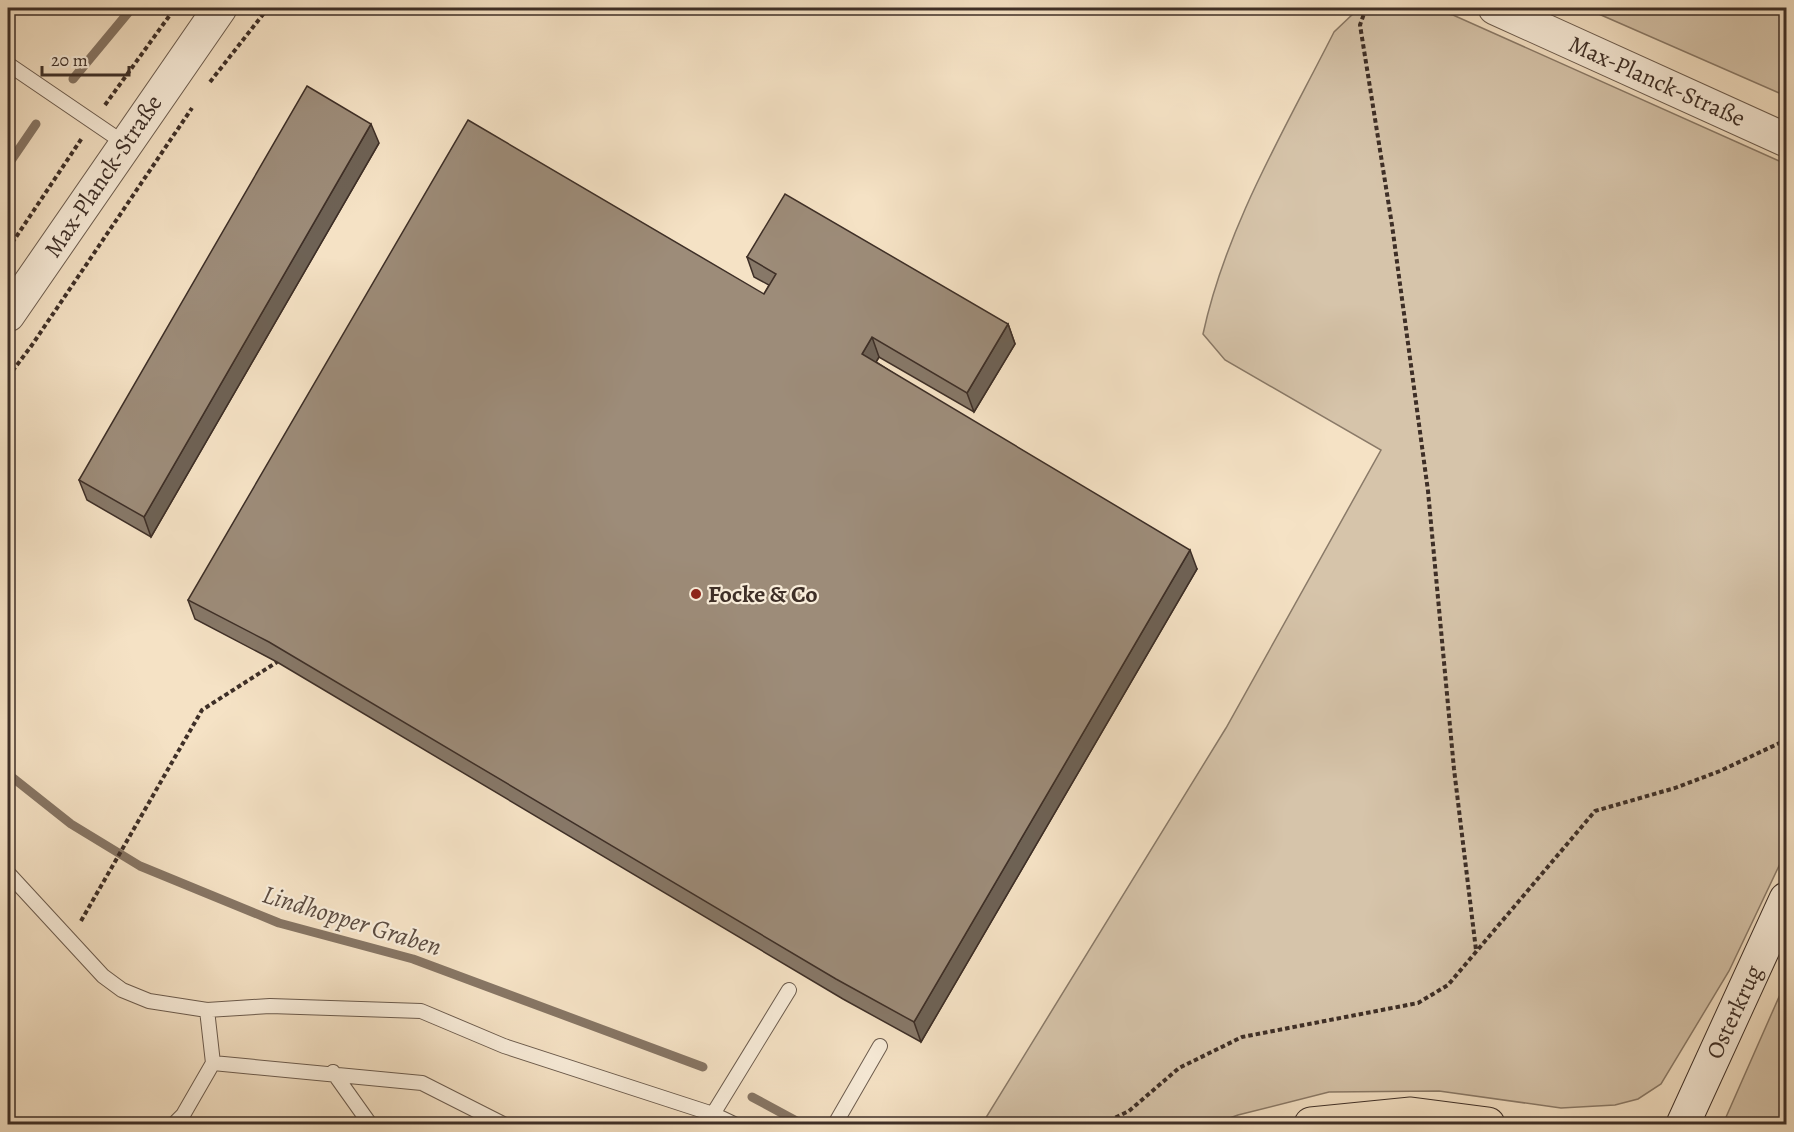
<svg xmlns="http://www.w3.org/2000/svg" width="1794" height="1132" font-family="Alegreya,serif">
<style>
.green{fill:#d6c4aa;stroke:#8a7a68;stroke-width:1.5}
.lines{fill:none;stroke-linecap:round;stroke-linejoin:round}
.stream{stroke:#877665;stroke-width:9}
.service-casing{stroke:#6c5c4e;stroke-width:16}
.tertiary-casing{stroke:#6c5c4e;stroke-width:35}
.secondary-casing{stroke:#3e2f27;stroke-width:35}
.motorway-casing{stroke:#3e2f27;stroke-width:35}
.path{stroke:#3e2f27;stroke-width:4;stroke-dasharray:4.5 3;stroke-linecap:butt}
.service{stroke:#f8ecd9;stroke-width:14}
.tertiary{stroke:#f8ecd9;stroke-width:33}
.secondary{stroke:#f8ecd9;stroke-width:33}
.motorway{stroke:#f5e2c5;stroke-width:33}
.wall{fill:#877868;stroke:#3e2f27;stroke-width:1.5}
.shaded-wall{fill:#6e6255;stroke:#3e2f27;stroke-width:1.5}
.building{fill:#9d8c79;stroke:#3e2f27;stroke-width:1.5}
.poi-dot{fill:#8f2418;stroke:#f8ecd9;stroke-width:2}
.labels{text-anchor:middle;stroke-width:4.5;stroke-linejoin:round;paint-order:stroke}
.street-label{font-size:24px;fill:#3e2f27;stroke:#f8ecd9}
.poi-label{font-size:24px;font-weight:bold;fill:#3e2f27;stroke:#f8ecd9;text-anchor:start}
.water-label{font-size:26px;font-style:italic;fill:#5c4c41;stroke:#f8ecd9}
</style>
<rect width="100%" height="100%" fill="#f5e2c5"/>
<filter id="stains"><feTurbulence type="fractalNoise" baseFrequency=".00333" numOctaves="4"/><feColorMatrix values="0 0 0 0 .2 0 0 0 0 .09 0 0 0 0 .02 0 0 0 .5 -.17"/></filter>
<radialGradient id="worn" r=".72"><stop offset=".6" stop-color="#630" stop-opacity="0"/><stop offset="1" stop-color="#630" stop-opacity=".3"/></radialGradient>
<!-- green -->
<path class="green" d="M1368 8H1416L1453 15 1786 164V851L1729 971 1661 1084 1638 1099 1615 1105 1561 1108 1439 1091 1329 1092 1238 1115 1213 1124H982L1226 728 1381 450 1225 360 1203 334C1226 227 1285 129 1334 32L1354 13Z
M1585 8H1786V96Z
M1786 981V1124H1723Z"/>
<g class="lines">
<!-- stream -->
<path class="stream" d="M73 79 132 8
M8 165 36 124
M8 774 71 824 140 866 279 923 413 959 703 1067
M752 1097 802 1124"/>
<!-- service casing -->
<g class="service-casing">
<path id="service" d="M8 64 124 143
M8 873 103 976 122 990 149 1001 207 1010 270 1006 421 1011 504 1046 713 1114 734 1124
M207 1010 213 1063
M333 1072 370 1124
M713 1114 789 990
M174 1124 183 1115 213 1063 422 1083 503 1124
M835 1124 880 1046"/>
</g>
<!-- tertiary casing -->
<g class="tertiary-casing">
<path id="tertiary" d="M1495 8 1786 140
M8 315 220 8"/>
</g>
<!-- secondary casing -->
<g class="secondary-casing">
<path id="secondary" d="M1683 1124 1786 899"/>
</g>
<!-- motorway casing -->
<g class="motorway-casing">
<path id="motorway" d="M1311 1124 1411 1114 1488 1124"/>
</g>
<!-- path -->
<path class="path" d="M1366 8 1360 25 1392 225 1428 491 1454 769 1476 950
M210 82 268 8
M105 105 175 8
M8 249 82 138
M8 377 32 345 192 108
M81 921 202 710 277 662
M1102 1124 1129 1111 1179 1068 1242 1037 1418 1003 1448 985 1595 811 1675 788 1720 771 1786 740"/>
<!-- service -->
<use href="#service" class="service"/>
<!-- tertiary -->
<use href="#tertiary" class="tertiary"/>
<!-- secondary -->
<use href="#secondary" class="secondary"/>
<!-- motorway -->
<use href="#motorway" class="motorway"/>
</g>
<!-- wall -->
<path class="wall" d="M379 143 151 537 87 500 79 480Z
M747 257 1008 324 1015 344 974 412 879 357 876 362 1197 569 921 1042 843 999 277 662 195 619 188 600 764 294 769 285 754 277Z"/>
<!-- shaded-wall -->
<path class="shaded-wall" d="M371 124 379 143 151 537 144 517Z
M1008 324 1015 344 974 412 967 393Z
M872 337 879 357 869 374 862 354Z
M1190 550 1197 569 921 1042 914 1022Z"/>
<!-- building -->
<path class="building" d="M307 86 371 124 144 517 79 480Z
M468 120 764 294 776 274 747 257 785 194 1008 324 967 393 872 337 862 354 1190 550 914 1022 836 979 269 642 188 600Z"/>
<!-- markers -->
<circle class="poi-dot" cx="696" cy="594" r="6"/>
<g class="labels">
<!-- street labels -->
<g class="street-label">
<text transform="translate(1657 81) rotate(24)" y="8">Max-Planck-Straße</text>
<text transform="translate(103 176) rotate(-56)" y="8">Max-Planck-Straße</text>
<text transform="translate(1734 1012) rotate(-65)" y="8">Osterkrug</text>
</g>
<!-- poi labels -->
<g class="poi-label">
<text x="708" y="602">Focke &amp; Co</text>
</g>
<!-- water labels -->
<g class="water-label">
<text transform="translate(352 920) rotate(17)" y="9">Lindhopper Graben</text>
</g>
</g>
<!-- margin -->
<rect width="1794" height="1132" fill="none" stroke="#f5e2c5" stroke-width="30"/>
<rect x="9" y="9" width="1776" height="1114" fill="none" stroke="#3e2f27" stroke-width="3"/>
<rect x="15" y="15" width="1764" height="1102" fill="none" stroke="#3e2f27" stroke-width="1.5"/>
<!-- scale -->
<path d="M42 66v9h87v-9" fill="none" stroke="#3e2f27" stroke-width="3"/>
<text x="51" y="66" font-size="18" fill="#3e2f27" stroke="#f8ecd9" stroke-width="4.5" paint-order="stroke">20 m</text>
<rect width="100%" height="100%" filter="url(#stains)"/>
<rect width="100%" height="100%" fill="url(#worn)"/>
</svg>
